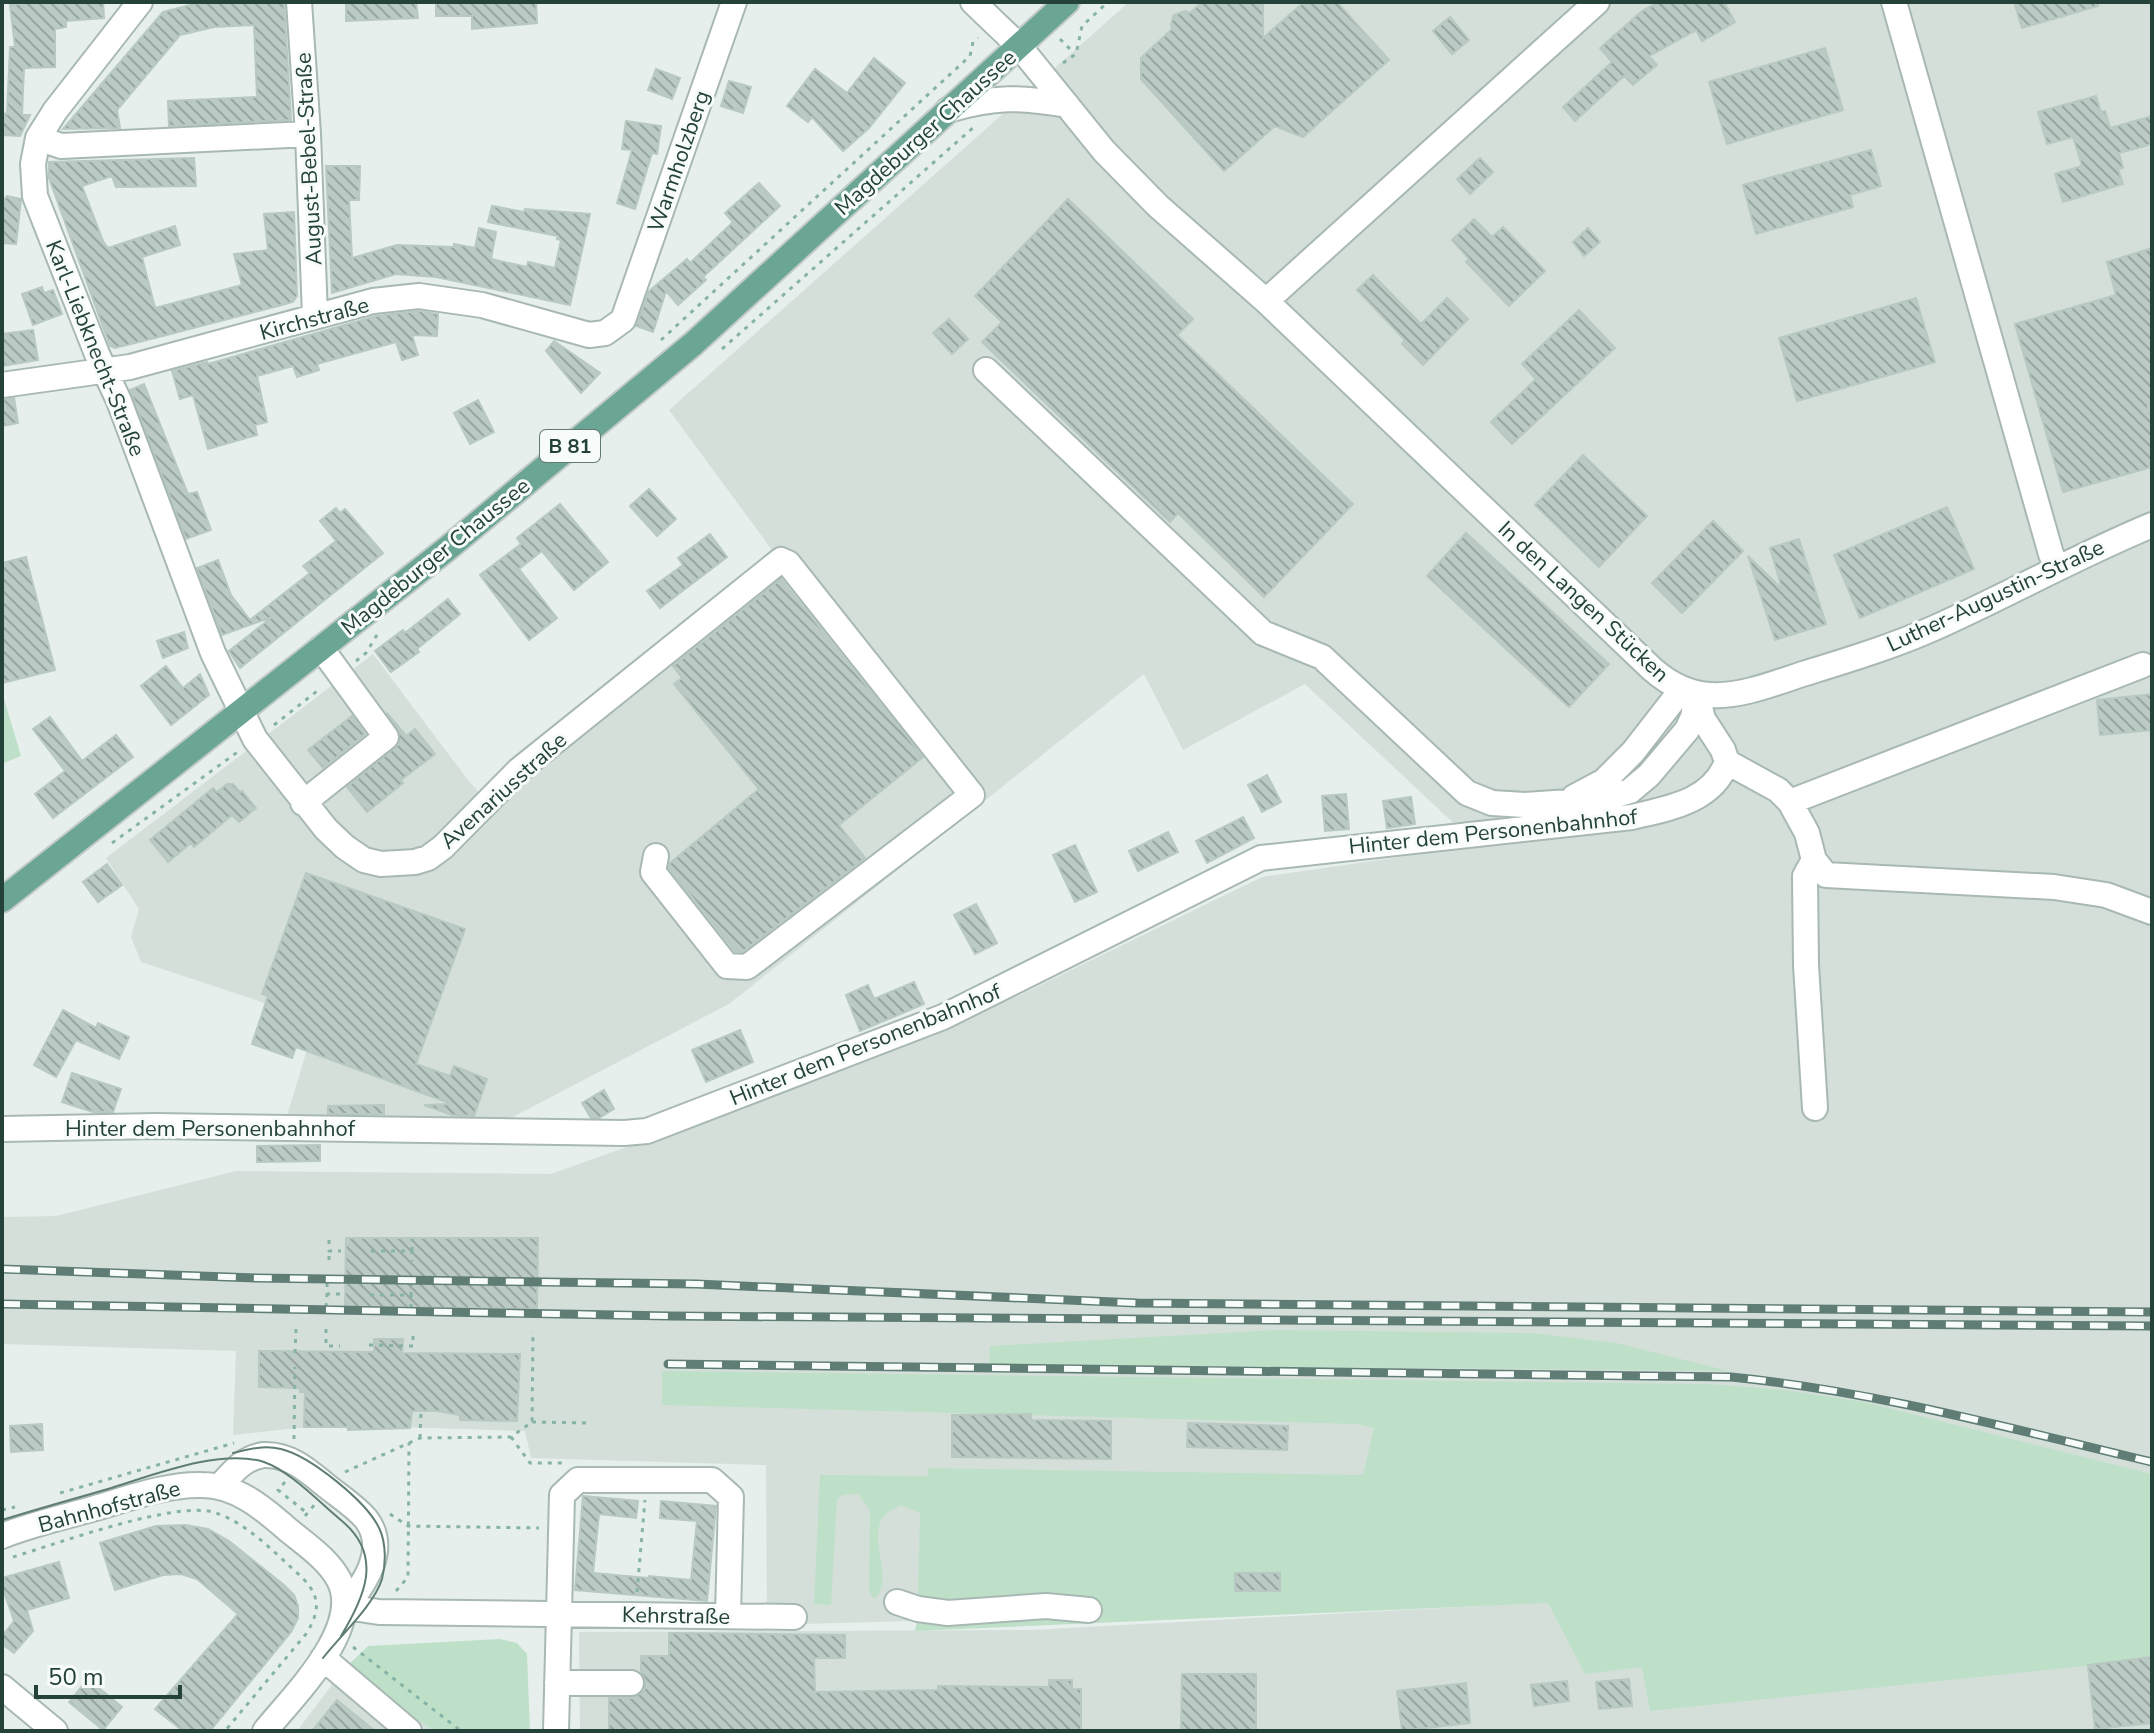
<svg xmlns="http://www.w3.org/2000/svg" width="2154" height="1733" font-family="'Nunito Sans',sans-serif">
<style>
.built{fill:#d4dfda}
.grass{fill:#bfe0c8}
.building{fill:url(#building-back-hatch);stroke:#b8c9c2;stroke-width:2}
.lines{fill:none;stroke-linecap:round;stroke-linejoin:round}
.minor-casing{stroke:#a8b8b2;stroke-width:28}
.major-casing{stroke:#c2cac8;stroke-width:28}
.path{stroke:#86b3a5;stroke-width:3;stroke-dasharray:4 6;stroke-linecap:butt}
.minor{stroke:#fff;stroke-width:24}
.major{stroke:#6aa596;stroke-width:24}
.tram{stroke:#5f7d75;stroke-width:2}
.rail-casing{stroke:#5f7d75;stroke-width:9}
.rail{stroke:#f7fbf9;stroke-width:6;stroke-dasharray:18;stroke-linecap:butt}
.labels{text-anchor:middle;stroke-width:6;stroke-linejoin:round;paint-order:stroke}
.shield{fill:#f7fbf9;stroke:#637a73;stroke-width:2}
.shield-label{font-size:20px;font-weight:bold;fill:#24423a}
.street-label{font-size:22px;fill:#24423a;stroke:#f7fbf9}
</style>
<defs>
<pattern id="building-back-hatch" width="6" height="6" patternUnits="userSpaceOnUse" patternTransform="scale(2)"><rect width="6" height="6" fill="#bbcac4"/><path d="M-1 5l2 2M0 0l6 6M5-1l2 2" fill="none" stroke="#98a6a0"/></pattern>
</defs>
<rect width="100%" height="100%" fill="#e6efeb"/>
<!-- built -->
<path class="built" d="M1129 2H2152V1731H580L579 1632 1032 1630 1515 1604 767 1625 766 1465 531 1458 525 1431 400 1427 348 1430 347 1427H307L233 1435 236 1351 2 1344V1217L56 1216 236 1171 551 1174 864 1062 1020 995 1262 877 1478 846 1305 684 1183 750 1144 674 729 1004 503 1122 287 1116 316 1020 141 962 131 937 139 909 106 858 373 654 468 780 496 812 542 760 786 569 669 410Z
M344 1669 434 1731H297Z"/>
<!-- grass -->
<path class="grass" d="M2 692 21 756 2 764Z
M1276 1330 1533 1333 1617 1343 1729 1371 989 1364 990 1346Z
M662 1371 1710 1384 1784 1390 1864 1402 2152 1474V1659L1650 1711 1642 1667 1585 1674 1548 1603 915 1631 921 1599 918 1593 920 1513 901 1505C896 1508 888 1511 884 1516 867 1538 894 1576 876 1598L872 1597 869 1591 870 1510 858 1494 843 1495 837 1500 831 1605 814 1604 820 1475 928 1476V1468L1363 1475 1374 1428 1355 1424 662 1405Z
M500 1639 517 1643 527 1654 530 1731H434L344 1669 368 1646Z"/>
<!-- building -->
<path class="building" d="M36 2H103L104 18 66 21V27L55 29V67L24 68 22 115H30L20 136 2 135V113L7 114 10 47H15L10 5Z
M202 2H284L291 120 169 126 168 101 257 97 254 25 214 27 180 35 117 110 120 128 63 129 163 12Z
M346 2H416L418 18 346 21Z
M436 2H536L537 23 472 29V16H436Z
M1202 2H1263V38L1304 2H1337L1389 60 1303 137 1275 126 1224 171 1141 79V58L1172 29 1171 24 1174 15 1185 11 1190 13Z
M1659 2H1724L1735 22 1702 41 1696 30 1649 56 1657 65 1633 85 1624 76 1575 121 1563 107 1612 62 1600 48 1642 11Z
M2014 2H2098V6L2022 28Z
M1450 17 1469 40 1452 54 1433 31Z
M1825 48 1843 110 1727 144 1709 82Z
M874 58 905 83 869 128 843 151 812 117 808 122 787 106 815 69 847 93Z
M656 69 680 78 672 99 648 90Z
M729 81 751 87 743 113 721 106Z
M2096 96 2101 112 2105 111 2110 128 2152 116V144L2119 153 2123 168 2118 169 2123 184 2063 202 2055 174 2082 166 2073 137 2047 144 2038 112Z
M626 121 661 126 657 154 652 153 635 209 617 203 632 150 622 149Z
M1871 150 1881 186 1850 195 1853 207 1756 234 1743 185Z
M194 158 196 186 116 187 112 176 82 186 103 241 108 248 175 226 180 245 142 257 155 308 242 285 234 254 268 250 264 214 294 212 297 296 293 302 282 305 155 338 115 348 110 346 49 178V162Z
M1480 158 1493 172 1470 194 1457 179Z
M326 166H360L359 200H349L352 258 397 245 454 247V244L475 248 479 228 496 232 491 259 527 267 528 262 555 268 561 240 557 239 558 236 488 222 492 206 524 212 525 209 590 214 570 305 436 277 396 274 332 293Z
M759 183 780 206 703 277 706 280 678 305 666 291 653 332 636 326 649 291 687 259 690 263 733 222 725 213Z
M7 196 21 199 16 244 2 243V202Z
M1068 199 1193 319 1177 335 1353 504 1264 597 1178 513 1170 522 982 342 1002 322 975 296Z
M1474 219 1492 237 1503 227 1545 271 1509 306 1466 262 1469 259 1452 240Z
M1588 228 1600 242 1584 256 1573 242Z
M2152 248V406L2148 407 2152 422V467L2063 492 2015 324 2116 295 2107 262Z
M1373 275 1421 324 1447 298 1468 319 1423 365 1402 344 1405 340 1357 290Z
M42 287 44 293 53 290 62 314 33 325 22 294Z
M1916 298 1935 362 1797 401 1779 338Z
M1579 310 1615 348 1512 444 1491 422 1536 379 1522 364Z
M419 311 438 314 437 336 412 335 418 355 402 360 396 342 317 364 319 370 297 377 293 366 257 376 267 422 255 425 257 435 208 449 193 395 180 399 172 371 207 362 208 364 376 316Z
M949 319 968 339 952 354 933 333Z
M33 330 38 360 2 366V334Z
M554 341 600 373 581 393 546 351Z
M144 384 188 494 197 492 211 530 186 539 130 390Z
M14 398 18 423 2 426V400Z
M478 400 494 432 470 444 454 413Z
M1583 455 1647 516 1599 567 1535 505Z
M649 489 676 519 657 536 630 506Z
M560 504 608 562 574 590 542 551 519 569 557 618 529 640 480 575 521 544 517 538Z
M1947 507 1974 569 1860 618 1834 555Z
M336 508 340 513 345 509 383 553 240 668 229 651 272 617 222 635 197 568 218 560 231 595 250 620 310 573 303 566 336 541 320 521Z
M1713 521 1743 551 1682 613 1652 583Z
M1466 533 1609 664 1569 707 1427 576Z
M710 534 727 557 660 608 647 591 683 565 678 558Z
M1799 539 1826 624 1775 640 1748 556 1782 589 1770 548Z
M26 557 55 670 2 683V563Z
M781 579 923 757 839 825 865 858 742 952 735 951 669 868 670 863 759 789 674 684 682 678 673 666Z
M448 599 460 614 417 649 419 652 391 672 375 651 403 630 405 633Z
M184 632 188 648 163 658 157 641Z
M166 666 183 688 200 674 209 695 171 725 141 686Z
M2152 694V730L2100 735 2097 700Z
M387 713 406 736 415 729 435 754 401 780 403 783 367 812 347 787 400 743 398 729Z
M352 716 365 734 323 768 308 750Z
M50 717 82 761 116 735 133 757 53 818 35 794 65 771 33 729Z
M1267 775 1281 802 1262 812 1248 785Z
M227 784H233L240 792 242 791 256 808 239 822 232 815 194 847 191 843 168 862 150 840 213 788 217 792Z
M1346 794 1349 829 1325 831 1322 796Z
M1411 797 1415 824 1387 828 1383 801Z
M1243 817 1254 838 1207 863 1196 841Z
M1168 832 1178 852 1138 871 1129 851Z
M1075 845 1097 892 1075 902 1053 855Z
M107 864 122 885 98 902 83 882Z
M306 873 465 929 416 1064 450 1076 454 1066 487 1079 474 1116 452 1115 424 1105 452 1104 296 1047 292 1058 252 1044 268 996 262 994Z
M976 904 997 943 975 954 954 915Z
M914 982 924 1004 860 1031 846 995 868 985 874 999Z
M63 1010 96 1028 98 1023 129 1037 119 1059 76 1040 56 1077 34 1065Z
M740 1030 753 1062 706 1082 692 1050Z
M72 1073 121 1089 113 1112H93L62 1102Z
M604 1090 614 1109 599 1118H591L582 1103Z
M384 1105V1114H328V1106Z
M320 1145V1161L257 1162V1146Z
M346 1238H538L537 1309 345 1307Z
M374 1339H403L402 1353 520 1354 517 1421 460 1420V1415L437 1411H412L410 1428 348 1430V1427H304L305 1392H300V1388L259 1387V1351L374 1352Z
M1031 1414V1420L1111 1421V1459L952 1457V1415Z
M1188 1423 1288 1426 1287 1450 1187 1447Z
M42 1424 43 1450 11 1452 10 1426Z
M583 1496 638 1501 636 1518 599 1514 593 1573 648 1578 649 1576 691 1580 697 1521 660 1518 661 1501 716 1506 707 1601 575 1590Z
M185 1525 208 1529 229 1541 284 1585 294 1595 298 1606V1618L291 1632 210 1731H183L155 1709 238 1614 197 1579 181 1574 163 1575 115 1590 100 1543 156 1526Z
M59 1562 69 1598 27 1610 33 1631 14 1653 2 1644V1636L14 1621 2 1586V1578Z
M1235 1573H1280V1591H1235Z
M669 1633 845 1635V1658H814L815 1692 938 1690V1686L1049 1687V1680H1072V1689H1081V1731H609V1698H632L644 1691 646 1682 641 1672V1656H669Z
M2152 1657V1723L2095 1729 2088 1665Z
M1182 1674H1256V1731H1181Z
M88 1679 122 1707 103 1730 69 1702Z
M1629 1679 1632 1706 1599 1709 1596 1682Z
M1567 1681 1569 1701 1534 1706 1531 1685Z
M1466 1683 1470 1723 1402 1731 1397 1691Z
M337 1700 375 1731H312Z"/>
<g class="lines">
<!-- minor casing -->
<g class="minor-casing">
<path id="minor" d="M140 2 55 111 38 138 33 164 35 196 97 354 119 401 213 653 255 739 326 829 345 847 364 860 381 864 415 862 428 858 443 847 519 770 781 560 788 563 972 795 747 967 727 966 653 872 656 856
M299 2 308 134 315 316
M973 2 1019 46 1104 151 1158 206 1266 301 1652 669C1669 684 1688 694 1711 695 1742 697 1777 682 1806 673 1848 660 1891 647 1932 629 2006 596 2077 556 2152 525
M1894 2 2051 554 2057 567
M948 110C995 96 1020 97 1067 105
M38 138 61 146 308 134
M1266 301 1597 2
M986 370 1263 633 1322 657 1467 793 1492 803 1525 805 1599 800 1630 791 1649 775 1687 730 1693 717 1697 694
M2 385 130 367 373 301 419 296 482 305 589 335 605 333 623 320 734 2
M1697 696 1703 719 1723 750 1727 762 1778 790 1790 802 2143 665
M1574 797 1604 781 1633 752 1682 689
M1790 802 1807 833 1814 860 1805 876 1806 965 1815 1108
M303 803 386 737 321 648
M1814 860 1826 875 2054 887 2106 895 2152 912
M2 1129 156 1126 624 1133 647 1131 943 1017 1261 858 1632 817C1669 808 1712 802 1727 762
M220 1486C232 1473 244 1457 264 1455 288 1454 306 1469 323 1483 337 1495 354 1505 366 1519 389 1549 364 1584 346 1607
M2 1536C32 1524 64 1517 95 1508 130 1498 166 1484 202 1485 236 1485 263 1508 287 1529 305 1544 328 1559 339 1580 364 1628 293 1696 265 1731
M897 1602 918 1609 948 1613 1046 1606 1089 1610
M346 1607 379 1612 794 1617
M323 1658 409 1731
M557 1683H631
M2 1687 55 1731
M556 1731 562 1495 578 1480H712L731 1497 728 1616"/>
</g>
<!-- major casing -->
<g class="major-casing">
<path id="major" d="M2 900 448 548 693 344 1067 2"/>
</g>
<!-- path -->
<path class="path" d="M1060 39 1074 53
M1063 63 1076 54 1082 26 1108 2
M661 340 970 56 973 42 978 38
M722 349 975 126
M356 661 366 653 380 630
M274 725 321 688
M112 843 239 751
M329 1240V1251H341
M371 1251H412V1261
M412 1251V1239
M329 1260V1251
M327 1283V1294H340
M370 1295H411V1284
M326 1307 327 1294
M411 1308V1295
M326 1329V1346H340
M369 1345 413 1346V1330
M295 1353 296 1329
M532 1422 588 1423
M511 1437 530 1463H562
M420 1438 421 1411
M294 1439 295 1367
M345 1472 420 1438 511 1437 532 1422 533 1331
M285 1482 278 1490 307 1513
M60 1493 234 1443
M2 1510 15 1507
M390 1514 408 1526 539 1528
M305 1516 316 1503
M13 1557C56 1544 179 1499 216 1513 246 1523 272 1550 295 1571 319 1592 323 1607 306 1634L225 1731
M396 1591 408 1577 409 1443
M637 1592 645 1500
M353 1647 461 1731"/>
<!-- minor -->
<use href="#minor" class="minor"/>
<!-- major -->
<use href="#major" class="major"/>
<!-- tram -->
<path class="tram" d="M233 1453C249 1449 264 1445 281 1449 310 1456 368 1502 380 1530 386 1544 386 1564 382 1579 374 1605 340 1636 323 1658
M2 1520C37 1509 73 1499 108 1489 151 1476 220 1448 264 1462 290 1471 320 1503 342 1521 384 1556 364 1598 341 1636"/>
<!-- rail casing -->
<g class="rail-casing">
<path id="rail" d="M2 1269 256 1278 696 1284 1137 1303 2152 1312
M2 1304 670 1316 2152 1326
M668 1364 1731 1377C1875 1391 2012 1429 2152 1462"/>
</g>
<!-- rail -->
<use href="#rail" class="rail"/>
</g>
<g class="labels">
<!-- shield labels -->
<rect class="shield" x="540" y="430" width="60" height="32" rx="6"/>
<g class="shield-label">
<text x="570" y="453">B 81</text>
</g>
<!-- street labels -->
<g class="street-label">
<text transform="translate(925 132) rotate(-42)" y="8">Magdeburger Chaussee</text>
<text transform="translate(308 159) rotate(-93)" y="8">August-Bebel-Straße</text>
<text transform="translate(678 161) rotate(-71)" y="8">Warmholzberg</text>
<text transform="translate(314 318) rotate(-15)" y="8">Kirchstraße</text>
<text transform="translate(96 348) rotate(68)" y="8">Karl-Liebknecht-Straße</text>
<text transform="translate(435 556) rotate(-39)" y="8">Magdeburger Chaussee</text>
<text transform="translate(1995 595) rotate(-25)" y="8">Luther-Augustin-Straße</text>
<text transform="translate(1584 601) rotate(43)" y="8">In den Langen Stücken</text>
<text transform="translate(503 790) rotate(-42)" y="8">Avenariusstraße</text>
<text transform="translate(1493 831) rotate(-6)" y="8">Hinter dem Personenbahnhof</text>
<text transform="translate(865 1044) rotate(-22)" y="8">Hinter dem Personenbahnhof</text>
<text x="210" y="1136">Hinter dem Personenbahnhof</text>
<text transform="translate(109 1506) rotate(-15)" y="8">Bahnhofstraße</text>
<text transform="translate(676 1615) rotate(1)" y="8">Kehrstraße</text>
</g>
</g>
<!-- border -->
<rect width="2154" height="1733" fill="none" stroke="#24423a" stroke-width="8"/>
<!-- scale -->
<path d="M36 1685v12h144v-12" fill="none" stroke="#24423a" stroke-width="4"/>
<text x="48" y="1685" font-size="24" fill="#24423a" stroke="#f7fbf9" stroke-width="6" paint-order="stroke">50 m</text>
</svg>
